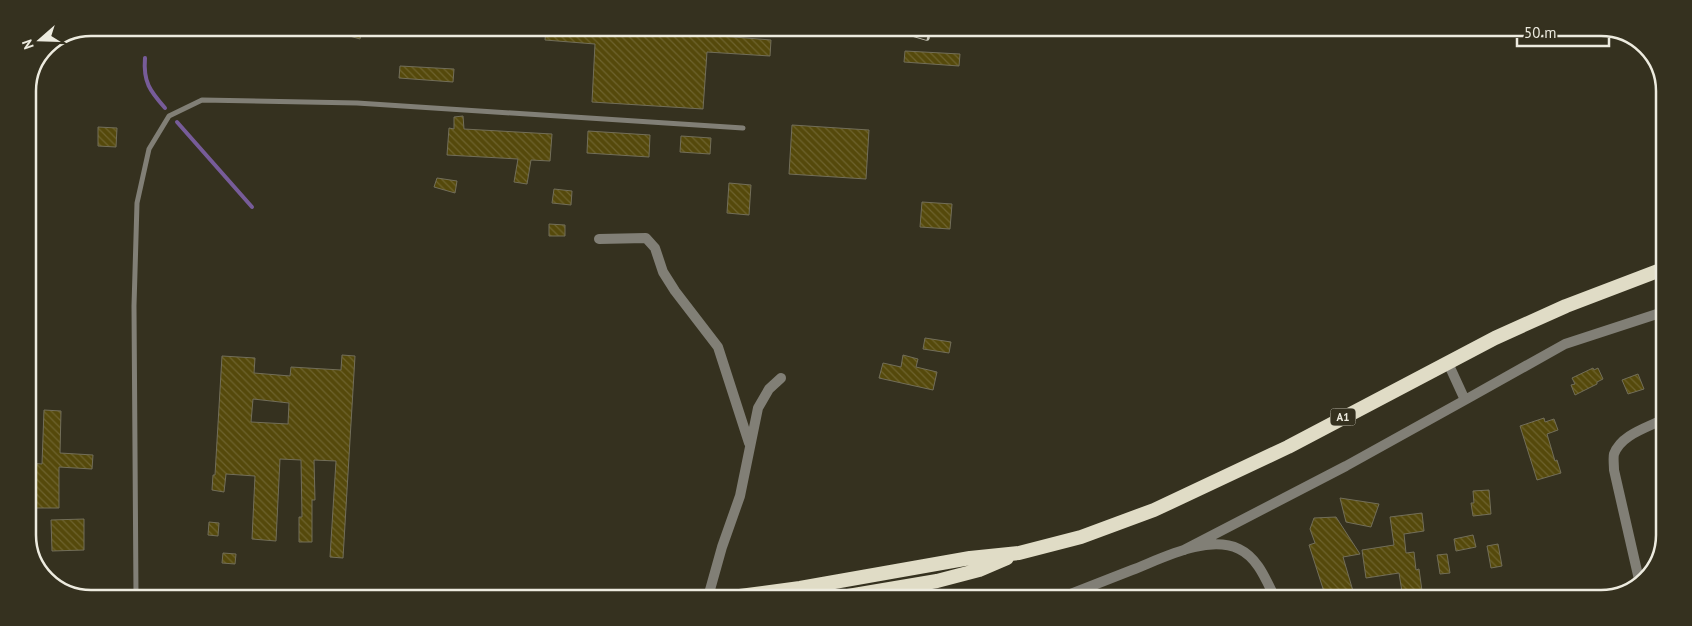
<svg xmlns="http://www.w3.org/2000/svg" width="1692" height="626" font-family="'PT Sans',sans-serif">
<style>
.lines{fill:none;stroke-linecap:round;stroke-linejoin:round}
.stream{stroke:#775c99;stroke-width:4}
.building{fill:url(#building-back-hatch);stroke:#726e59;fill-rule:evenodd}
.service{stroke:#817f76;stroke-width:5}
.minor{stroke:#817f76;stroke-width:10}
.trunk{stroke:#e0dcc6;stroke-width:14}
.rail-casing{stroke:#c4c2b4;stroke-width:5.5}
.rail{stroke:#35311f;stroke-width:4;stroke-dasharray:11;stroke-linecap:butt}
.labels{text-anchor:middle;stroke-width:5;stroke-linejoin:round;paint-order:stroke}
.shield{fill:#35311f;stroke:#b6b3a5;stroke-width:1}
.shield-label{font-size:11px;font-weight:bold;fill:#edebdf}
.rim{fill:none;stroke:#edebdf;stroke-width:2.5}
</style>
<defs>
<pattern id="building-back-hatch" width="6" height="6" patternUnits="userSpaceOnUse" patternTransform="scale(1.25)"><rect width="6" height="6" fill="#55490b"/><path d="M-1 5l2 2M0 0l6 6M5-1l2 2" fill="none" stroke="#6e632e"/></pattern>
</defs>
<rect width="100%" height="100%" fill="#35311f"/>
<g class="lines">
<!-- stream -->
<path class="stream" d="M145 58C143 82 150 91 165 108
M177 122 252 207"/>
</g>
<!-- building -->
<path class="building" d="M333 28H363L360 39 332 31Z
M546 28 596 31V29H708V35L771 40 770 56 707 52 703 109 592 102 595 44 545 40Z
M905 51 960 54 959 66 904 62Z
M400 66 454 69 453 82 399 78Z
M463 116 464 129 552 134 550 161 531 160 527 184 514 182 518 159 447 155 449 128 454 129V117Z
M792 125 869 130 866 179 789 174Z
M98 127 117 128 116 147 98 146Z
M588 131 650 135 649 157 587 153Z
M681 136 711 138 710 154 680 152Z
M437 178 457 181 455 193 434 187Z
M729 183 751 185 749 215 727 213Z
M554 189 572 191 571 205 552 203Z
M922 202 952 204 950 229 920 227Z
M549 224 565 225V236H549Z
M925 338 951 342 949 353 923 349Z
M342 355 355 356 343 558 330 557 336 461 314 460 315 500H312V542H299V517H302L301 460 280 459 276 541 252 539 255 476 226 474 224 492 212 490 213 475H215L222 356 255 358 254 373 290 376 291 367 341 370ZM253 399 289 403 288 424 251 422Z
M903 355 918 359 916 367 937 372 933 390 879 378 883 363 901 367Z
M1593 368 1594 370 1598 368 1603 379 1597 382V384L1575 395 1571 385 1575 384 1572 378Z
M1638 374 1644 389 1628 394 1622 380Z
M44 410 61 411 60 453 93 455 92 469 59 467V508H28V463L42 464Z
M1544 418 1545 422 1554 419 1558 430 1547 434 1555 461 1557 460 1561 473 1537 480 1520 426Z
M1489 490 1491 514 1473 516 1471 503H1474L1473 491Z
M1340 498 1379 504 1371 527 1346 522Z
M1422 513 1424 531 1404 534 1406 553 1414 552 1416 570 1419 569 1423 598H1403L1399 573 1366 578 1362 550 1394 545 1390 517Z
M1336 517 1360 554 1343 557 1353 591 1326 598 1309 545 1315 543 1310 529 1314 518Z
M84 519V550L52 551 51 520Z
M209 522 219 523 218 536 208 535Z
M1473 535 1476 547 1456 551 1454 539Z
M1498 544 1502 566 1491 568 1487 546Z
M223 553 236 554 235 564 222 563Z
M1447 554 1450 573 1440 574 1437 555Z"/>
<g class="lines">
<!-- service -->
<path class="service" d="M136 595 134 306 137 203 149 149 169 116 202 100 357 103 743 128"/>
<!-- minor -->
<path class="minor" d="M599 239 646 238 655 248 663 272 675 291 718 347 749 443
M1465 400 1565 344 1663 312
M1184 550 1346 466 1465 400 1448 363
M1640 584 1614 470C1614 465 1613 458 1614 454 1621 435 1646 428 1662 420
M708 597 722 547 740 496 758 408 769 389 781 378
M1063 597C1086 588 1109 579 1132 570 1161 559 1207 534 1239 549 1258 558 1266 580 1275 598"/>
<!-- trunk -->
<path class="trunk" d="M732 597 800 588 970 558 1019 553 1081 537 1154 510 1288 447 1495 338 1566 306 1663 269
M842 597 937 581 979 570 1007 558"/>
<!-- rail casing -->
<g class="rail-casing">
<path id="rail" d="M896 29 927 38"/>
</g>
<!-- rail -->
<use href="#rail" class="rail"/>
</g>
<g class="labels">
<!-- shield labels -->
<rect class="shield" x="1330.5" y="408.5" width="25" height="17" rx="4"/>
<g class="shield-label">
<text x="1343" y="421">A1</text>
</g>
</g>
<!-- crop -->
<path d="M0 0H1692V626H0ZM91 36H1601A55 55 0 0 1 1656 91V535A55 55 0 0 1 1601 590H91A55 55 0 0 1 36 535V91A55 55 0 0 1 91 36Z" fill="#35311f" fill-rule="evenodd"/>
<path class="rim" d="M91 36H1601A55 55 0 0 1 1656 91V535A55 55 0 0 1 1601 590H91A55 55 0 0 1 36 535V91A55 55 0 0 1 91 36Z"/>
<!-- north arrow -->
<g transform="translate(40 40) rotate(250)" stroke="#35311f" stroke-width="4" paint-order="stroke">
<path d="M0-4L9 19L0 12L-9 19Z" fill="#edebdf"/>
<text y="-8" font-size="14" font-weight="bold" text-anchor="middle" fill="#edebdf">N</text>
</g>
<!-- scale -->
<path d="M1517 38v8h92v-8" fill="none" stroke="#edebdf" stroke-width="2.5"/>
<text x="1524" y="38" font-size="15" fill="#edebdf" stroke="#35311f" stroke-width="4" paint-order="stroke">50 m</text>
</svg>
